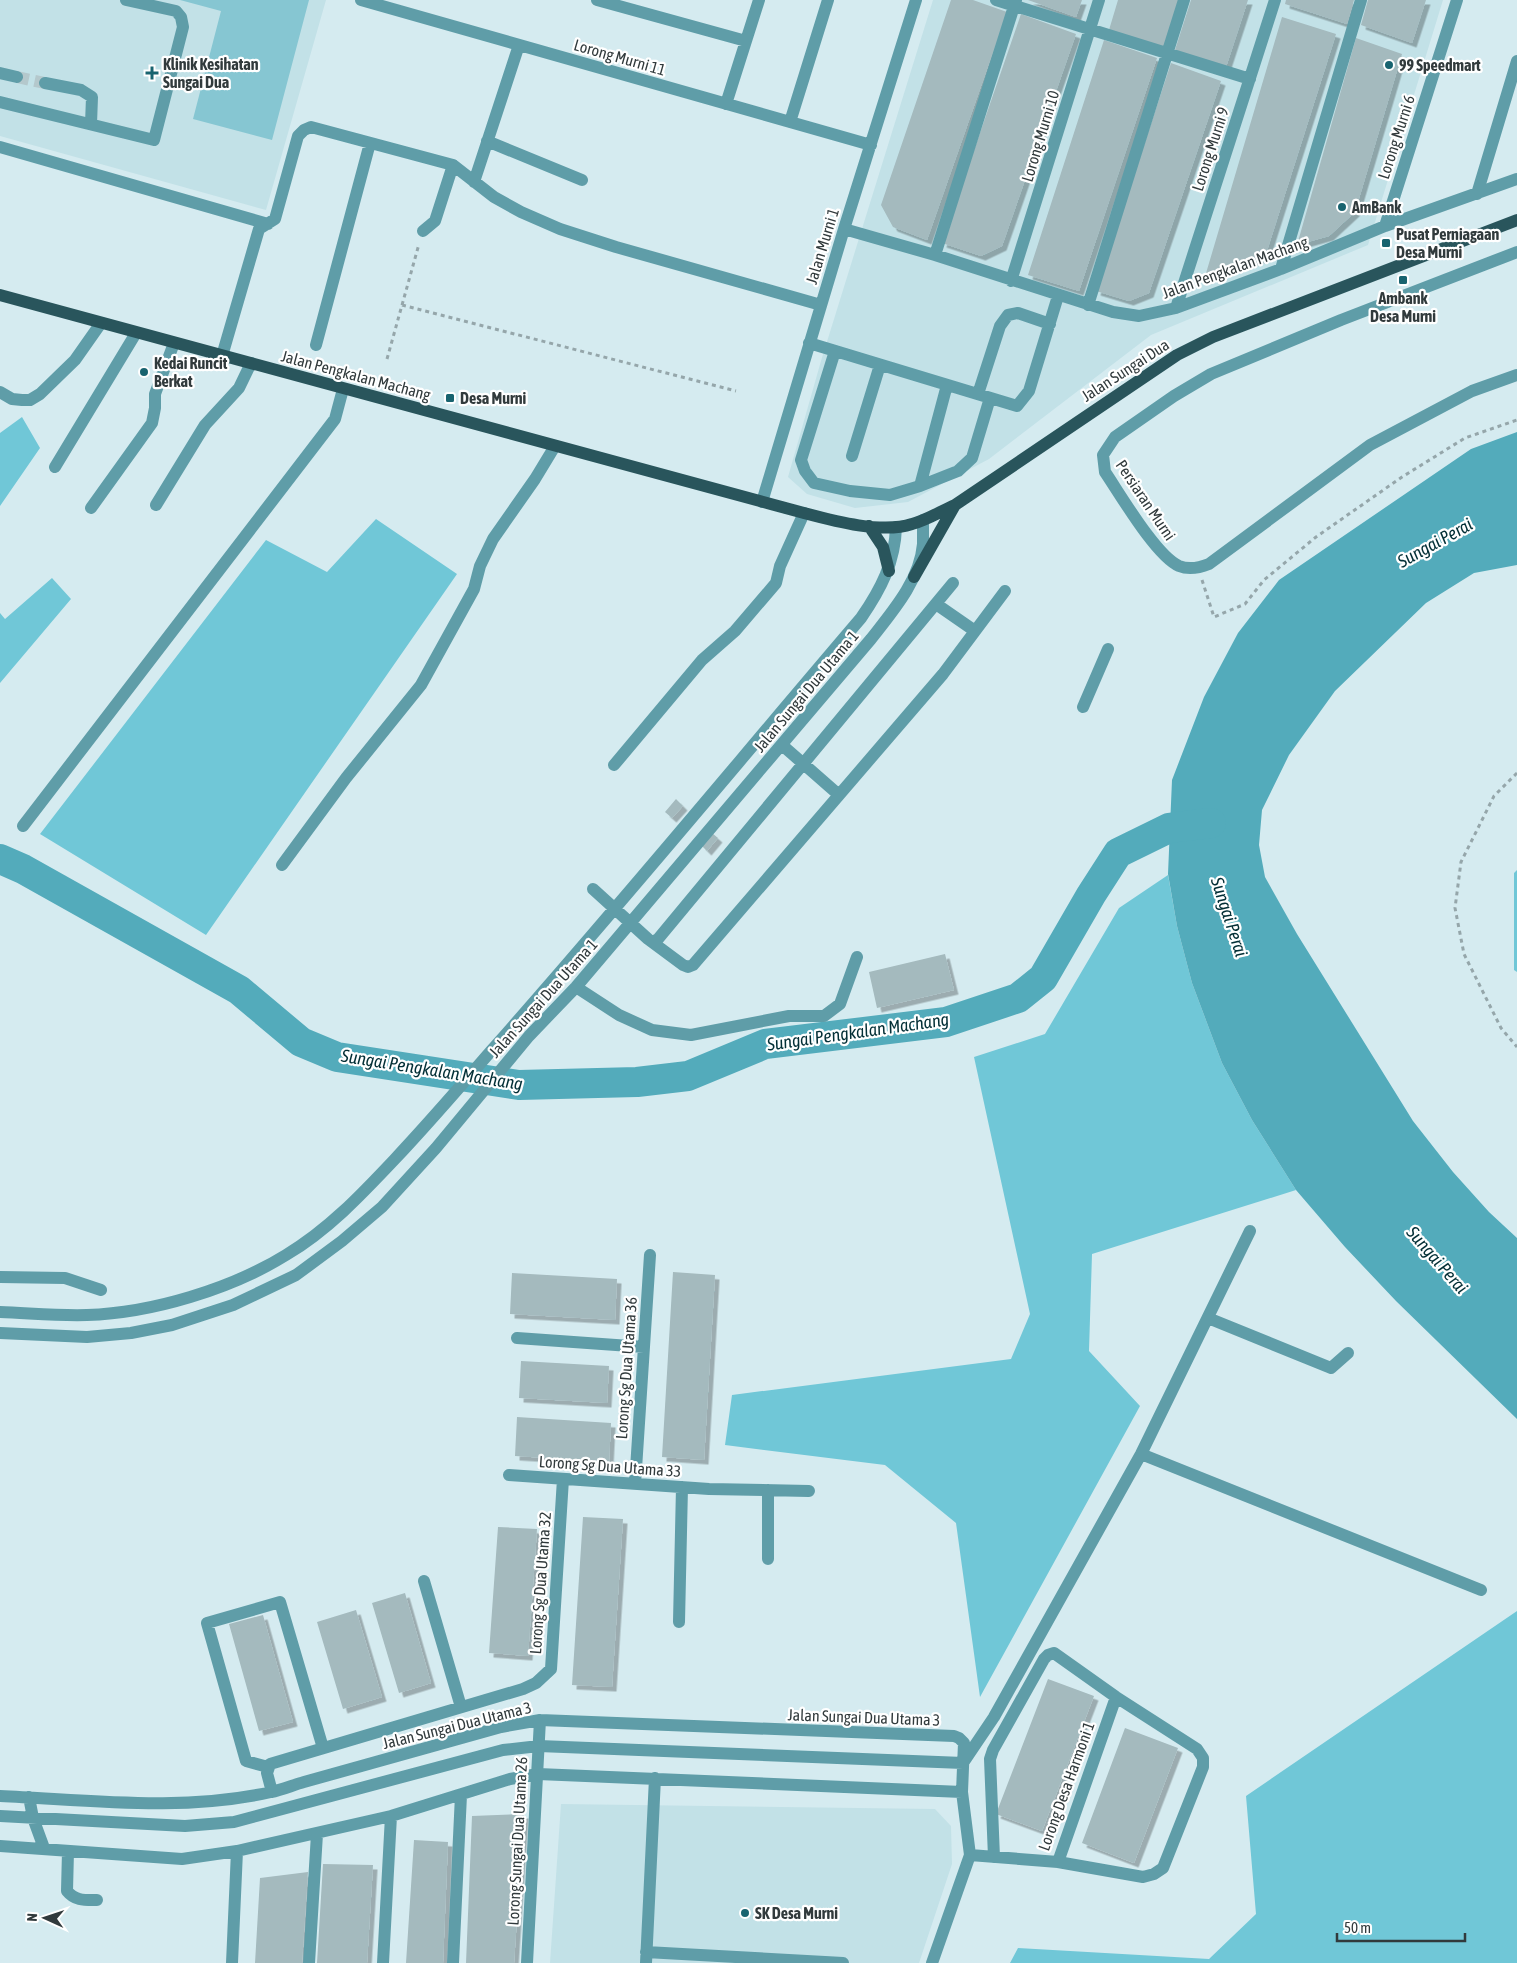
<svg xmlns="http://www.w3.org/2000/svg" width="1517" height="1963" font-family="'Asap Condensed',sans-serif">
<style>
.built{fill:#c2e1e7}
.green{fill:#86c6d2}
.forest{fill:#70c7d7}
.water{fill:#53abbb}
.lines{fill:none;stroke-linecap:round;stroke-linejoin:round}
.river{stroke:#53abbb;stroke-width:30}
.building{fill:#a4babe;filter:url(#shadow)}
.minor-tunnel{stroke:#b4c8cc;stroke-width:12;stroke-dasharray:12 6;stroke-linecap:butt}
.path{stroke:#95a6aa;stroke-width:3;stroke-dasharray:4 4;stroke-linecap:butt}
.minor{stroke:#5f9da8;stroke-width:12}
.major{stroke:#29555c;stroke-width:12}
.poi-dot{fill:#18636f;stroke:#fff;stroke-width:2}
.labels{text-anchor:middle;stroke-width:4.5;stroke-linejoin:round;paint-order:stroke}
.street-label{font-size:16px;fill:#313a3c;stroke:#fff}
.poi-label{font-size:16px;font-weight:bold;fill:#313a3c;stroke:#fff;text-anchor:start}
.water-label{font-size:18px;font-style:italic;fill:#032f36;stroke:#fff}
</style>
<defs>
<filter id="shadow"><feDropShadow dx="4.5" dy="4.5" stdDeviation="0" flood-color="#0004"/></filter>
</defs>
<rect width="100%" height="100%" fill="#d5ebf0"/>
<!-- built -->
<path class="built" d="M0 0H326L266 210 0 136Z
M933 0H1443L1368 245 1151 335 989 459 908 502 855 508 807 494 788 477 821 361Z
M561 1804 935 1809 951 1826 952 1864 919 1963H550Z"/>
<!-- green -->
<path class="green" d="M180 0H309L272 140 193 119 221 11Z"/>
<!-- forest -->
<path class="forest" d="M22 417 40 448 0 506V433Z
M376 519 457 574 206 935 40 834 266 540 327 572Z
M52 578 71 599 0 683V613L5 619Z
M1517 870V972L1514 970V873Z
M1168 875 1177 926 1192 983 1222 1063 1252 1120 1296 1190 1092 1254 1089 1351 1140 1406 980 1697 956 1523 885 1465 725 1445 732 1395 1011 1359 1030 1314 974 1057 1045 1034 1119 908Z
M1517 1611V1963H1010L1018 1948 1209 1959 1256 1914 1246 1796Z"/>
<!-- water -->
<path class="water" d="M1517 432V565L1474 573 1426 603 1335 691 1289 755 1262 810 1259 845 1265 877 1297 934 1413 1121 1453 1172 1489 1212 1517 1238V1419L1396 1301 1345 1247 1296 1190 1252 1120 1222 1063 1192 983 1177 926 1168 874 1172 780 1204 697 1238 633 1279 580 1471 449Z"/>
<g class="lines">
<!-- river -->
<path class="river" d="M0 859 23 869 239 990 301 1042 337 1057 519 1085 637 1082 688 1076 765 1044 946 1022 1018 998 1043 978 1091 895 1118 853 1169 828 1211 823"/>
</g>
<!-- building -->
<path class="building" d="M951 0H973L1007 12 927 240 893 227 881 205Z
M1028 0H1082L1076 17Z
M1118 0H1180L1164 48 1109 30Z
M1191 0H1248L1226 67 1175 50Z
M1286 0H1354L1347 24 1285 4Z
M1368 0H1426L1412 43 1361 25Z
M1021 14 1076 34 1002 246 981 256 942 243Z
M1282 17 1336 34 1265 257 1204 280Z
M1356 38 1402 54 1355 212 1329 236 1297 245Z
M1104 40 1157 58 1079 291 1028 275Z
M1171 63 1221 81 1149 293 1129 301 1096 291Z
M676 799 683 806 672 818 665 812Z
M712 833 718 838 707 851 701 845Z
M945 954 954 990 877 1008 869 972Z
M673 1272 715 1275 704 1460 662 1457Z
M512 1273 617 1279 615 1320 510 1314Z
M521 1361 609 1366 607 1403 519 1398Z
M517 1417 611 1423 609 1462 515 1456Z
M583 1517 623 1519 612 1687 572 1685Z
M498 1527 537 1529 528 1656 489 1653Z
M405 1593 431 1683 399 1693 372 1603Z
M356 1610 382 1697 343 1709 317 1622Z
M263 1615 293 1722 259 1731 229 1624Z
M1048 1679 1094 1696 1042 1831 996 1814Z
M1125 1728 1178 1748 1134 1863 1082 1843Z
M524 1814 514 1963H466L472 1816Z
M414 1840 448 1842 443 1963H406Z
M323 1864 373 1865 367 1963H317Z
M308 1872 302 1963H255L260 1878Z"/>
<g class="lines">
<!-- minor-tunnel -->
<path class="minor-tunnel" d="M17 77 45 83"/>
<!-- path -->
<path class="path" d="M402 305 736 391
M387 359 419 244
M1202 580 1214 617 1245 604 1264 580 1316 537 1402 477 1465 438 1517 420
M1517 773 1494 796 1461 862 1455 908 1464 954 1501 1028 1517 1047"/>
<!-- minor -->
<path class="minor" d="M361 0 871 145
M597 0 746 41
M996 0 1250 79
M0 73 17 77
M45 83 81 90 92 97 91 124
M0 102 154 140 183 27 181 17 176 11 126 0
M726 104 759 0
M790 122 828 0
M487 141 582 180
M0 147 268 224
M474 182 519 45
M1477 194 1517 61
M1385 226 1457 0
M844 229 935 255 1113 312 1139 316 1176 308 1281 269 1385 226 1517 179
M423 231 435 221 453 165
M1517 252 1341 320 1211 374 1174 396 1115 437 1103 455 1105 472C1120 494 1156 556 1179 566 1189 570 1199 568 1209 564L1370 445 1472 391 1517 375
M935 255 1016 0
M1281 269 1361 0
M1011 281 1099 0
M1088 305 1184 0
M1176 308 1275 0
M809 343 1017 406 1029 391 1058 296
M316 345 370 143
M835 351 801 460 805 471 814 483 850 491 890 495 920 486 958 471 972 458 990 398
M222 356 259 229 275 219 298 136 304 130 311 127 453 165 494 197 521 212 560 229 616 247 821 305
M0 392 12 399 22 400H30L40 394 75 360 101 323
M978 394 1000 326 1008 315 1018 313 1050 324
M852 456 880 365
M55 467 136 333
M920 486 947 385
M762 502 844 229 916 0
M156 505 205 425 239 388 251 363
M91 508 152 423 155 408V394L174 343
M936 604 975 631
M1083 707 1108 649
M782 745 839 795
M614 765 702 660 735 631 776 583 780 566 804 513
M23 826 335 419 343 389
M282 865 346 778 421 685 474 589 480 566 493 539 535 479 555 446
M593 889 648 939 652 942 658 939 953 583
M652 942 683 965 688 967 693 965 943 674 1005 591
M576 987 619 1015 652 1030 691 1035 789 1016H824L840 1004 857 957
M0 1277 65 1278 101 1290
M0 1312C29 1313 58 1316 87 1315 152 1313 231 1289 286 1255 328 1230 361 1195 394 1160 428 1124 459 1088 491 1051 617 909 738 762 861 618 881 589 895 562 896 527
M1208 1318 1331 1368 1348 1353
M0 1333 87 1337 131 1333 172 1325 233 1305 296 1275 342 1241 382 1207 436 1148 529 1036 576 987 871 639C893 611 920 580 923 544 923 536 923 528 923 520
M517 1338 644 1347
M1141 1454 1481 1590
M509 1475 709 1489 809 1491
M635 1484 650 1255
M768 1490V1559
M424 1581 461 1707
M679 1622 682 1487
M963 1763 994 1717 1141 1454 1250 1231
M268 1767 246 1761 207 1623 280 1602 323 1748
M272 1792 267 1773 270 1764 523 1689 536 1683 551 1669 563 1479
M0 1796C90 1800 182 1812 271 1792 282 1790 293 1785 304 1782L501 1727 540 1720 954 1736 959 1738 964 1743 962 1792 970 1855 932 1963
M29 1797 33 1818 44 1848
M0 1816 185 1826 234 1822 503 1750 539 1746 963 1763
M0 1846 182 1859 237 1851 391 1816 510 1779 538 1774 962 1792
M68 1851 67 1891C75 1901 85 1900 97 1900
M970 1855 1058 1862 1116 1697
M994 1857 990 1759 993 1750 1044 1659 1048 1655 1054 1653 1116 1697 1197 1749 1203 1758V1767L1163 1868 1154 1874 1143 1877 1058 1862
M646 1952 843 1963
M232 1963 237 1851
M309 1963 317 1834
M383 1963 391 1816
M453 1963 461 1795
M527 1963 540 1720
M646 1963 655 1778"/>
<!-- major -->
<path class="major" d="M0 295 804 513C834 521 882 534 912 524 927 520 941 511 955 505L1177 355 1213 337 1517 220
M869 526 883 547 889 571
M914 577 955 505"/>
</g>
<!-- markers -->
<g class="poi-dot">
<circle cx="1389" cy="65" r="5"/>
<path d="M149.5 65.5h5v5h5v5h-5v5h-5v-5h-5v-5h5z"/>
<circle cx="1342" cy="207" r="5"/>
<rect x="1381" y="238" width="10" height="10" rx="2.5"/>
<rect x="1398" y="275" width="10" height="10" rx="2.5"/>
<circle cx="144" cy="372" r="5"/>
<rect x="445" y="393" width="10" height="10" rx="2.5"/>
<circle cx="745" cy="1913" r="5"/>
</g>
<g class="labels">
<!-- street labels -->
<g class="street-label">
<text transform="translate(620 57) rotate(16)" y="6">Lorong Murni 11</text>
<text transform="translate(1040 136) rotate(-73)" y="6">Lorong Murni 10</text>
<text transform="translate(1396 137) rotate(-72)" y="6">Lorong Murni 6</text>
<text transform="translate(1210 149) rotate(-72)" y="6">Lorong Murni 9</text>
<text transform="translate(822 246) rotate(-73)" y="6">Jalan Murni 1</text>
<text transform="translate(1235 267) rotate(-20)" y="6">Jalan Pengkalan Machang</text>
<text transform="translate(1125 370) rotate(-33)" y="6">Jalan Sungai Dua</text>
<text transform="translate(356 375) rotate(15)" y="6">Jalan Pengkalan Machang</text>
<text transform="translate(1146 500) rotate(56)" y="6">Persiaran Murni</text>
<text transform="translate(806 691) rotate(-50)" y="6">Jalan Sungai Dua Utama 1</text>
<text transform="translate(543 998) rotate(-48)" y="6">Jalan Sungai Dua Utama 1</text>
<text transform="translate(626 1368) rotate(-86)" y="6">Lorong Sg Dua Utama 36</text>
<text transform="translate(610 1466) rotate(4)" y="6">Lorong Sg Dua Utama 33</text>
<text transform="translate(540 1583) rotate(-86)" y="6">Lorong Sg Dua Utama 32</text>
<text transform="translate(864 1717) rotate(2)" y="6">Jalan Sungai Dua Utama 3</text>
<text transform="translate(457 1725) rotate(-14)" y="6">Jalan Sungai Dua Utama 3</text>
<text transform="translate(1066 1786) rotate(-70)" y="6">Lorong Desa Harmoni 1</text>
<text transform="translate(517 1841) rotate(-87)" y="6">Lorong Sungai Dua Utama 26</text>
</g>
<!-- poi labels -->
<g class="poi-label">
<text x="163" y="70">Klinik Kesihatan<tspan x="163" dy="18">Sungai Dua</tspan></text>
<text x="1399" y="71">99 Speedmart</text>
<text x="1352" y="213">AmBank</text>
<text x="1396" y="240">Pusat Perniagaan<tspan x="1396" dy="18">Desa Murni</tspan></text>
<text x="1403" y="304" text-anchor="middle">Ambank<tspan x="1403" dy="18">Desa Murni</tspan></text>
<text x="154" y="369">Kedai Runcit<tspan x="154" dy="18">Berkat</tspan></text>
<text x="460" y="404">Desa Murni</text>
<text x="755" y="1919">SK Desa Murni</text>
</g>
<!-- water labels -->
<g class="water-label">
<text transform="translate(1435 543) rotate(-29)" y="6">Sungai Perai</text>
<text transform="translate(1229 917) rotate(72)" y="6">Sungai Perai</text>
<text transform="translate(858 1032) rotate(-8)" y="6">Sungai Pengkalan Machang</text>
<text transform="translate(432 1070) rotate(9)" y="6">Sungai Pengkalan Machang</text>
<text transform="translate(1437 1260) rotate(49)" y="6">Sungai Perai</text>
</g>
</g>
<!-- north arrow -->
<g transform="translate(45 1918) rotate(273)" stroke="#ffffff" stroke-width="4" paint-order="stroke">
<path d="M0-4L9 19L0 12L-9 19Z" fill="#313a3c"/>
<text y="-8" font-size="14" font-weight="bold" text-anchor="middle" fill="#313a3c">N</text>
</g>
<!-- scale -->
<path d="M1337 1933v8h128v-8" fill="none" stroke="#313a3c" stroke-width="2.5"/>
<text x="1344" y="1933" font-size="15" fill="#313a3c" stroke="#ffffff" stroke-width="4" paint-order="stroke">50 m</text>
</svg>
